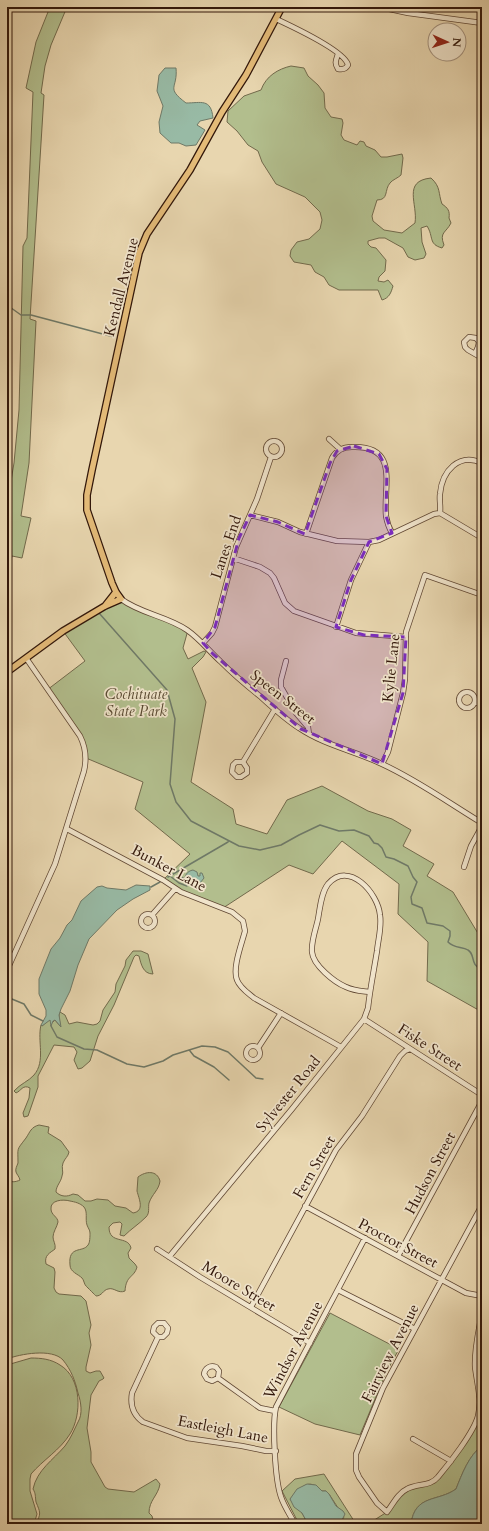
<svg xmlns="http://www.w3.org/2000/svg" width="489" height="1531" font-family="Cardo,serif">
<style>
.green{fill:#b2be8d;stroke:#726a4c}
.water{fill:#98baa5;stroke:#6f7967}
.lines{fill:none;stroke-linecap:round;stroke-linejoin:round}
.stream{stroke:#6f7967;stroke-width:1.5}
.minor-casing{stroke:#604733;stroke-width:6}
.major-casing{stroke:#32170a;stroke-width:8}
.minor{stroke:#f0e4cb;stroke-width:4.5}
.major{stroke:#e4bb78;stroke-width:5.5}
.marked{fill:#7b2cbf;fill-opacity:0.2;stroke:#7b2cbf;stroke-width:3;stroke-dasharray:8 5;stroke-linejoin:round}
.labels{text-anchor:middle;stroke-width:3.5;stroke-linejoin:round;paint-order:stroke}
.street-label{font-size:15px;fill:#32170a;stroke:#f0e4cb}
.park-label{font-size:15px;font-style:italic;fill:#584931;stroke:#f0e4cb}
</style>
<rect width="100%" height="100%" fill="#e8d6af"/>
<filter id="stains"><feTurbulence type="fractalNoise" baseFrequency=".005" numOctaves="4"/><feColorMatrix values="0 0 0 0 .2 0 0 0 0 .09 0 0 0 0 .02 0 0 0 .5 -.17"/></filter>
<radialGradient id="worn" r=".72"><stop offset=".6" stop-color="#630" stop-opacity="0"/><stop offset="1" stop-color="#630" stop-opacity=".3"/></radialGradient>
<!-- green -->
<path class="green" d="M50 7H67L51 45 45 66 41 93 44 95 30 319 36 321 29 463 21 516 31 518 22 558 12 556 8 572H7V505L14 463 19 410 23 246 27 238 33 92 26 88 36 42Z
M291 66 304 68 308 76 318 85 324 93 325 108 331 117 342 119 343 123 341 135 344 140 357 145 360 141 364 142 366 146 375 150 381 157H387L402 154 403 158 401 175C398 178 392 180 390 183 384 190 389 200 377 200L372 216 373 221 384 230 402 233 415 223C418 204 402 181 431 178 441 187 438 193 442 204 448 208 450 211 449 218L451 223C446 233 439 232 444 245L442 248C428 244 434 237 427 226L421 228 422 242 426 254 424 258 415 260 408 257 403 248 385 238H379L368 241V244L371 247 376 248 386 260 385 271 379 277 378 281 384 282 388 280 393 286C391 293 389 298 382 300L378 290H339L329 285 324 277 315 272 311 265 294 262 290 256 291 250 297 242 309 239 320 229 322 220 320 212 305 197 276 184 262 162 258 151 248 145 237 131 227 122 228 111 244 96 261 90C266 76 278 69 291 66Z
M121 599 188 630 183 648 188 659 204 651 206 652 203 657 192 668 206 702 191 782 233 809 236 824 267 834 287 800 322 786 368 811 392 819 411 830 403 846 434 864 427 876 453 892 482 940V1012L427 981 428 942 398 914 399 884 342 841 313 874 289 865 223 908 186 894 163 880 190 854 135 809 143 782 86 758 85 747 47 690 85 661 63 631Z
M133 951H141L148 954 153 974C143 974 141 964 139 956L136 955 134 957 114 1005 98 1036 90 1061 82 1068 78 1069 74 1060 77 1052 74 1047 54 1045 38 1076V1087L28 1116 24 1117 23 1113 29 1098 30 1088C23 1084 21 1091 16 1093L14 1091C20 1084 29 1081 34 1075 46 1061 37 1041 41 1025L42 1026 50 1019 52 1023 55 1020 60 1026 59 1015 60 1012 65 1015 69 1024 77 1022 93 1025 97 1024 100 1021 103 1010 115 992 116 984 125 966 126 960Z
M39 1125 49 1127 48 1133 61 1141 69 1152C68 1157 65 1158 63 1163 61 1168 64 1172 62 1176 61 1182 56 1186 56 1192 61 1197 67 1197 73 1194L78 1195 85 1201H91L97 1199 108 1200 115 1206 126 1208 133 1213C145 1211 139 1199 137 1191 137 1186 138 1182 138 1177 146 1171 157 1170 160 1181 159 1190 152 1194 149 1203 148 1208 150 1213 146 1217 139 1224 131 1229 124 1236L120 1235 122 1224 120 1222 113 1223 109 1227C109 1245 128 1235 131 1248L128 1253 129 1258 135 1264 137 1267C134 1278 126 1275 125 1291 118 1294 114 1287 108 1289 103 1290 102 1296 96 1296 96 1296 87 1287 86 1286 84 1284 84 1280 82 1278 78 1274 70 1272 70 1265 68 1245 83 1253 88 1245 90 1243 90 1236 90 1233 90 1230 88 1228 87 1225 85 1219 88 1212 84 1207 80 1203 75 1202 70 1201 63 1199 50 1200 51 1209 51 1215 58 1217 58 1222 57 1227 53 1232 53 1237 53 1241 56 1244 55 1249 50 1253 44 1255 46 1264L54 1268 55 1272 54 1288 56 1292 59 1294 81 1296 86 1301 91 1325 89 1333 91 1345 86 1367V1371L90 1373 96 1371H100L104 1378 103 1379 99 1381 91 1395 87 1428 91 1452V1462L105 1487 108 1489 134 1492 156 1479 160 1484C158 1496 149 1500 149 1513L152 1516 154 1524H35C42 1514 40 1512 36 1502 35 1496 36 1494 33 1489 37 1470 53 1460 65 1446 71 1438 74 1430 78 1422 83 1414 81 1402 78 1393 75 1380 71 1370 63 1360 52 1348 20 1354 7 1359V1179C10 1183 16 1182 20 1180 19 1176 17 1175 16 1172 15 1169 17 1166 18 1163 18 1147 16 1151 26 1138 30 1132 31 1127 39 1125Z
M482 1312V1446C469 1455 462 1474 456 1489 438 1502 415 1494 411 1524H368L387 1512 406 1489 433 1482 468 1435 479 1411 475 1367Z
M330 1313 399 1349 386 1373 360 1435 315 1424 279 1407Z
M31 1358C41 1358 51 1359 60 1365 82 1378 82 1415 70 1434 60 1450 43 1460 31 1474L30 1479V1491L37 1514 34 1524H7V1365Z
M324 1474 356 1524H345L342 1520 344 1517 329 1494 326 1491H322C308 1476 300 1489 290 1499L302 1513 308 1524H299L282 1491 295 1479Z"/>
<!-- water -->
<path class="water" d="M165 68H176C178 89 165 87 186 103 201 103 211 98 213 118L200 121 197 125 205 130 196 145 186 146 179 143H171L160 133 159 122 163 106 157 91 159 75Z
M193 870 197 872 198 876H200V873H202L204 878 200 883 194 886 185 882C184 876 187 871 193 870Z
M136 885 150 886V890L133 899 117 910 89 939 78 965 70 991 61 1009 59 1015 61 1027 55 1020 53 1021 51 1026 50 1020 42 1026 41 1025 46 1016V1010L39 994V979L51 949 60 938 67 925 72 920 81 901 97 887 102 886 107 888 126 890Z
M482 1446V1524H411C415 1494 438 1502 456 1489 462 1474 469 1455 482 1446Z
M307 1484 316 1485 322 1491H326L329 1494 336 1506 343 1511 345 1514 342 1520 345 1524H308L302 1513 294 1507 290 1499 297 1489Z"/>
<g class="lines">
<!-- stream -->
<path class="stream" d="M7 305 21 315H31L114 337
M99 613 167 690 175 719 170 784 176 802 191 821 239 846 260 850 281 845 299 835 320 825 339 831 354 830 369 836 374 843 378 844 382 848 386 857 394 859 408 866 413 877 417 882 411 897 412 904 422 908 427 923 443 926 450 931V936L448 942C455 949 462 946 468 950 476 955 469 964 482 970
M181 871 179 876 185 879
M170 876 179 883 187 886 188 884
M168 877 228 842
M151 887 160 882
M7 997 24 1004 31 1015 43 1021
M51 1026 57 1037 84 1049 97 1050 127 1064 144 1067 163 1061 173 1055 202 1046 215 1047 228 1052 256 1078 263 1079
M190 1051 194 1056 214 1067 229 1080"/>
<!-- minor casing -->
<g class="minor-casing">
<path id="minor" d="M380 7 408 13 482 23
M276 19C291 26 345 51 348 65 346 69 343 70 338 69 334 63 336 60 338 54
M475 354 478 347 479 342 476 338 469 337 464 342 465 347 468 350 482 358
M329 439 340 449
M266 449a8 8 0 1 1 16 0a8 8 0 1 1-16 0Z
M440 513C441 506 439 500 440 494 442 471 459 452 482 463
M250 515 278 522 300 532 337 541 369 542 379 540 434 514 440 513 482 538
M306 534 332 458C336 451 342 447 352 447 400 445 383 486 386 516 387 522 389 528 392 533
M233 558 260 567 270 573 274 578 285 603 294 611 356 633 406 637
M121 599C141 614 167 616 187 630 200 639 209 651 220 661 233 674 247 686 261 697 273 708 285 719 299 728 324 745 355 751 382 764 417 780 449 803 482 823
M336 627 351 580 369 542
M203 643 212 633 215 627 236 547 257 499 271 457
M286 661 281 680V687L296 713 308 727 309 734
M459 700a8 8 0 1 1 16 0a8 8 0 1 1-16 0Z
M475 702 482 704
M243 762 247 768V773L241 777H237L232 772 233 765 236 762H243L275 709
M382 764 388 752 403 693 405 679 406 632 425 575 482 595
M67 829 163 880 181 892 232 912 243 921 245 931C242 943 232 968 237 980 240 988 248 993 254 998L341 1047
M464 867 471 846 482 826
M141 921a7 7 0 1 1 14 0a7 7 0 1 1-14 0Z
M152 915 175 889
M7 970 55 864 84 771C87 758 86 748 80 736L26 658
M364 1019 482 1095
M246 1053a7 7 0 1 1 14 0a7 7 0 1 1-14 0Z
M258 1048 281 1013
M482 1205 383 1388 356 1454V1470L359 1477 377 1503 387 1512C393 1504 398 1493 407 1489 417 1483 430 1487 438 1477 449 1464 474 1432 478 1416 482 1399 477 1384 475 1367 474 1349 479 1330 482 1312
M305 1206 466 1293 482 1296
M157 1249 200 1277 310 1343
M398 1256 482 1101
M169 1257 292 1109 364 1019 368 1008C370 989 374 970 377 951 378 940 382 927 380 915 378 893 349 860 328 884 321 893 320 908 318 919 316 929 311 941 312 952 313 965 334 982 346 987 354 991 362 991 370 992
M338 1290 415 1329
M251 1307 336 1150 362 1116 400 1056 405 1051 410 1049
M158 1337 153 1332 154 1327 158 1323H164L168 1328 167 1333 163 1337H158L132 1393C130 1405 133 1415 143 1422L187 1438 242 1446 266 1451H276
M218 1378 212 1381 207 1379 204 1374C205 1368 210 1365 216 1367L219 1371 218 1378 260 1408 275 1411
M413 1439 451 1461
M295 1524C290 1515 284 1506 281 1497 275 1480 272 1425 276 1407L365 1238"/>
</g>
<!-- major casing -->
<g class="major-casing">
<path id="major" d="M105 606 116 592
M7 672 63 631 105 606 121 599 116 592 112 583 87 510V495L92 470 139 253 147 234 190 170 222 112 246 75 282 7"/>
</g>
<!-- minor -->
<use href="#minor" class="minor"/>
<!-- major -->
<use href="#major" class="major"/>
</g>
<!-- marked area -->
<path class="marked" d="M354 446 379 454 387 469 386 516 392 533 369 542 351 580 336 627 364 635 406 637 403 693 382 764 301 729 213 654 203 643 215 627 239 538 250 515 278 522 305 534 330 463 337 451Z"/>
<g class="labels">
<!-- street labels -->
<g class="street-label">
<text transform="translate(121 287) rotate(-76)" y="5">Kendall Avenue</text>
<text transform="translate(226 547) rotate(-71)" y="5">Lanes End</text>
<text transform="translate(391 668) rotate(-84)" y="5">Kylie Lane</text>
<text transform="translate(283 697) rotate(38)" y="5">Speen Street</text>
<text transform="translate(169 868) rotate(28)" y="5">Bunker Lane</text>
<text transform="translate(430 1047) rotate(33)" y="5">Fiske Street</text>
<text transform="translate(288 1094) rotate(-51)" y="5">Sylvester Road</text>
<text transform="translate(314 1167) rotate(-60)" y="5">Fern Street</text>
<text transform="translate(430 1173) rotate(-62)" y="5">Hudson Street</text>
<text transform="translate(398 1243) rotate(28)" y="5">Proctor Street</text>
<text transform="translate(239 1286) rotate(31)" y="5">Moore Street</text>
<text transform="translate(293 1350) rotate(-62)" y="5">Windsor Avenue</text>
<text transform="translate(390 1353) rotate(-63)" y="5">Fairview Avenue</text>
<text transform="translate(223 1429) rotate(11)" y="5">Eastleigh Lane</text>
</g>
<!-- park labels -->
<g class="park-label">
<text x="136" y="699">Cochituate<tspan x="136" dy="17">State Park</tspan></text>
</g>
</g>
<!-- margin -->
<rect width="489" height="1531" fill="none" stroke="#e8d6af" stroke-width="24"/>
<rect x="8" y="8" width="473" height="1515" fill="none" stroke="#32170a" stroke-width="2"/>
<rect x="12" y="12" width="465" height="1507" fill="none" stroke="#32170a"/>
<!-- north arrow -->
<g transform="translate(447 42) rotate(93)"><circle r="19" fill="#f0e4cb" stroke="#a4927e"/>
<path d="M0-3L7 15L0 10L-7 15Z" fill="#8f2418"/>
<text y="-6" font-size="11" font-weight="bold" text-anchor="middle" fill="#32170a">N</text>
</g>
<rect width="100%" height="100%" filter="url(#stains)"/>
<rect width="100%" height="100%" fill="url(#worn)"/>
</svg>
